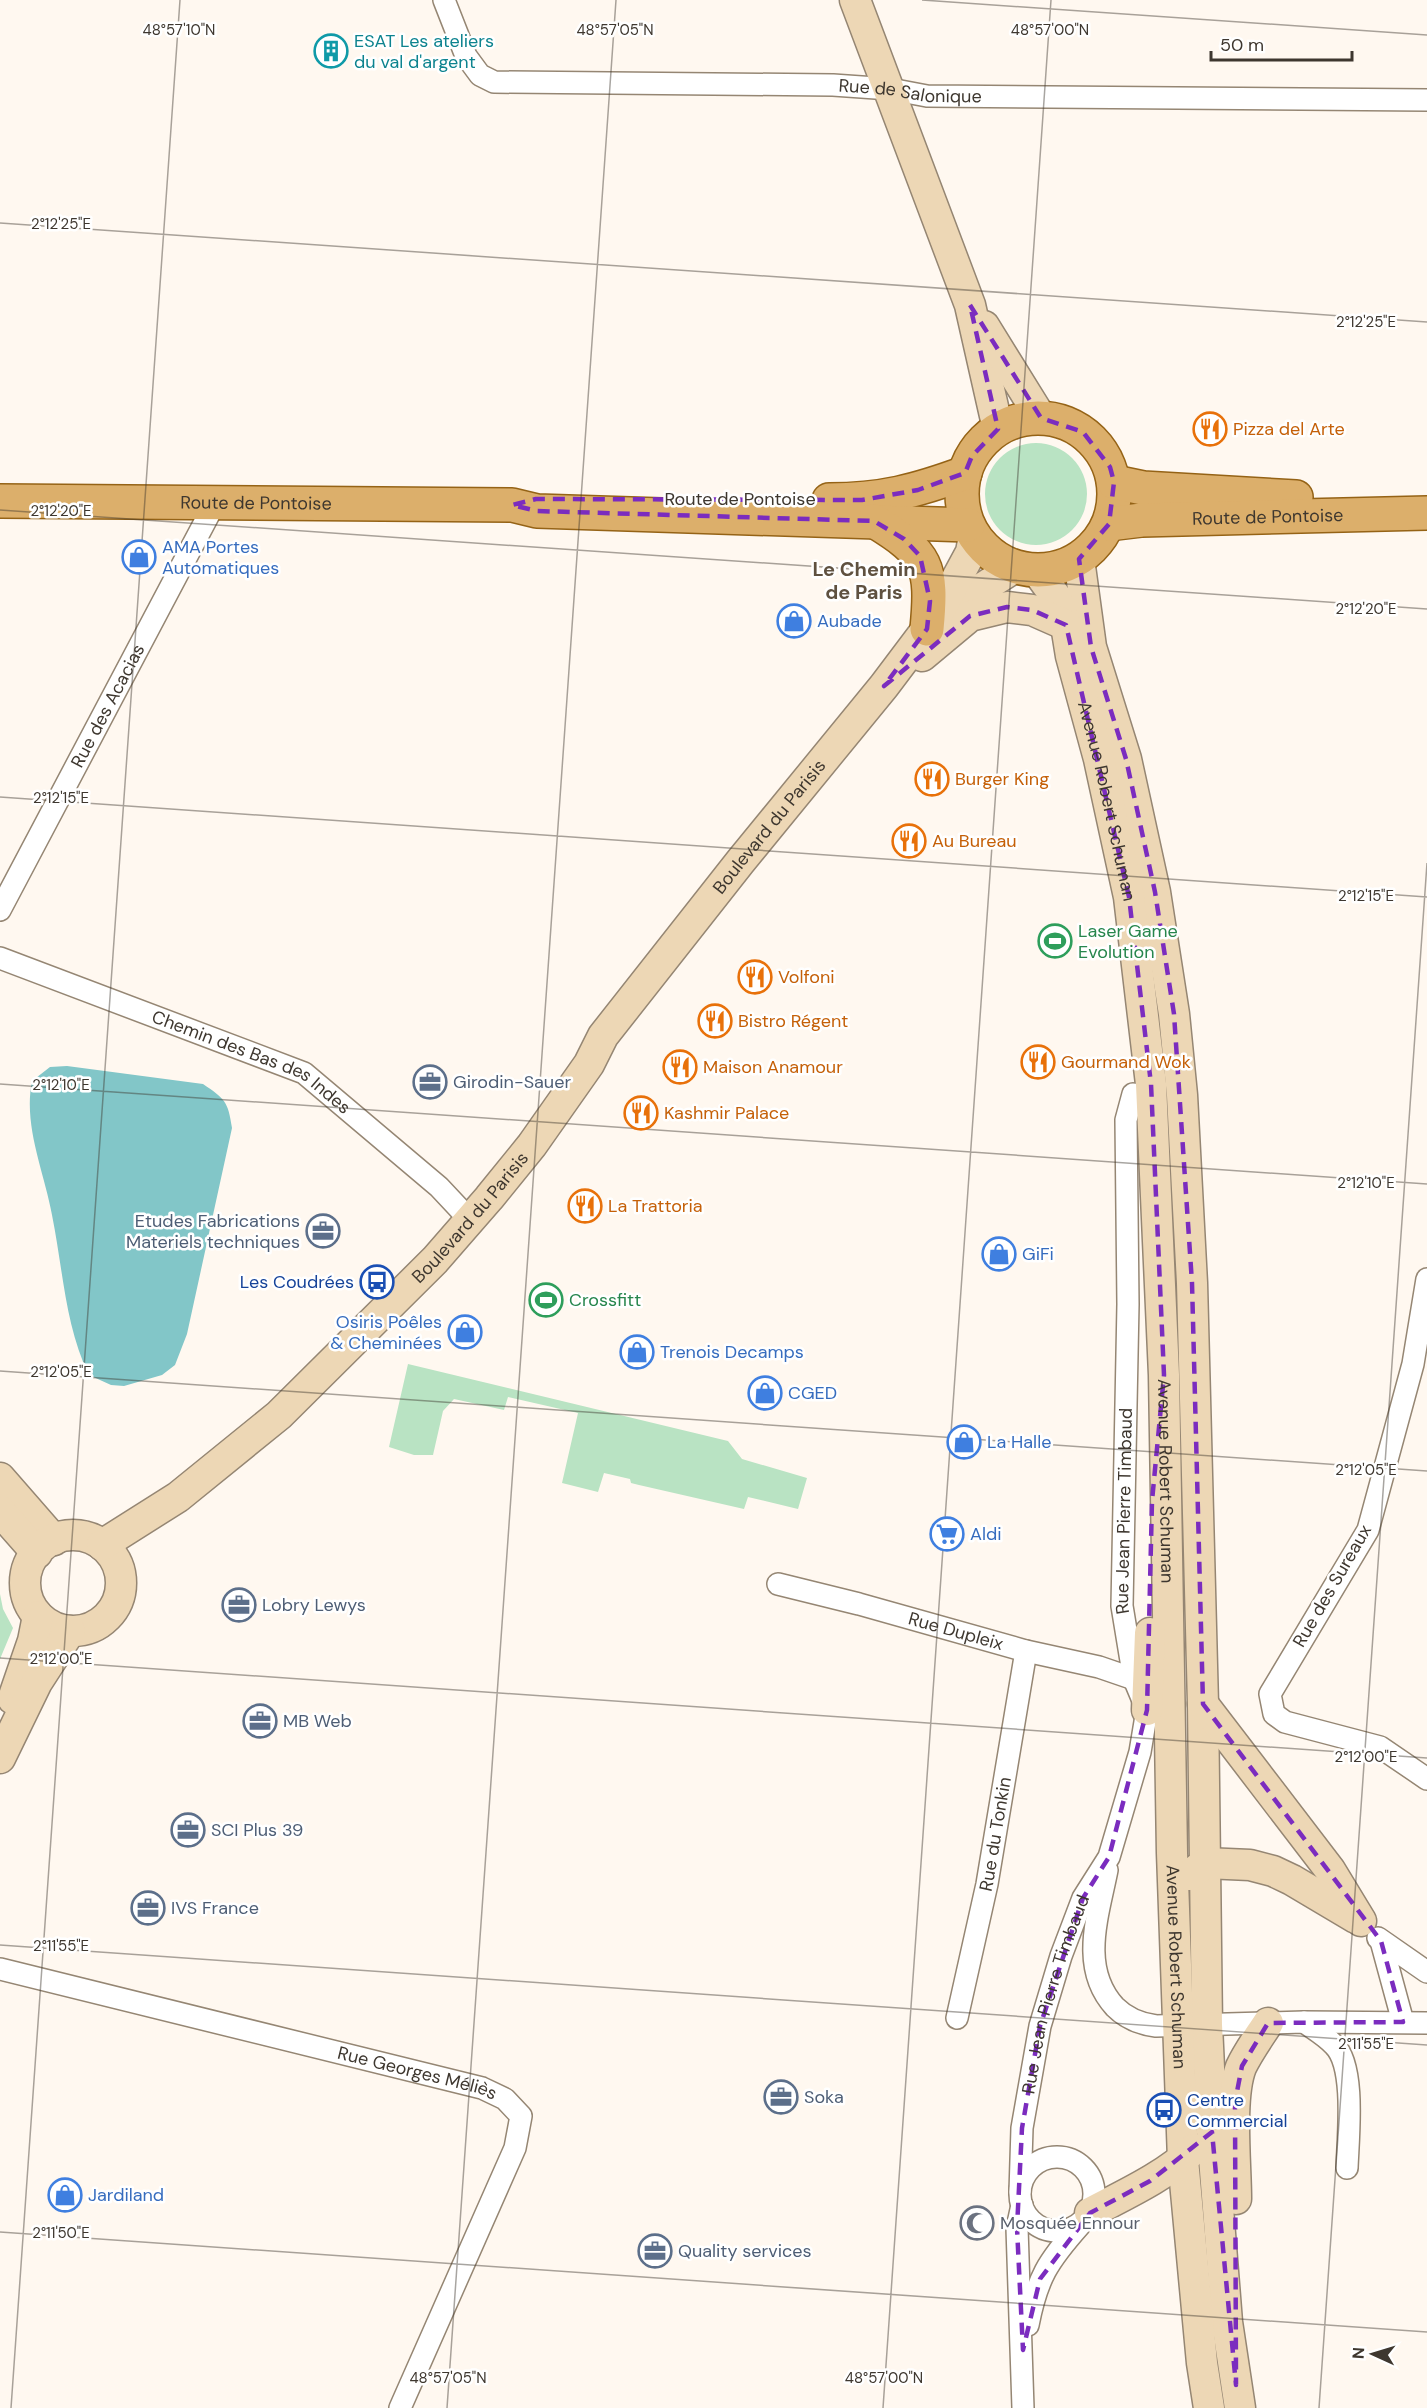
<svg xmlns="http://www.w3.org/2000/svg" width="1427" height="2408" font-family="'DM Sans',sans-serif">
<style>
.green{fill:#b9e3c3}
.water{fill:#82c6c8}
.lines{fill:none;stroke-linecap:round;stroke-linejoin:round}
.street-casing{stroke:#958673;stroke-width:24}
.secondary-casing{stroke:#958673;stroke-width:33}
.primary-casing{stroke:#956316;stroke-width:36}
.street{stroke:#fff;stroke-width:21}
.secondary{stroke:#edd7b5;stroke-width:30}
.primary{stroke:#dcaf6b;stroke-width:33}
.marked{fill:none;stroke:#7b2cbf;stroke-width:4.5;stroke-dasharray:12 8;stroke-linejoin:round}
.ticks{fill:none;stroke:#3e372f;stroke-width:1.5;stroke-opacity:0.45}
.labels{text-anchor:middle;stroke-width:5;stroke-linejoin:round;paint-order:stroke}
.culture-label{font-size:18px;fill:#0d838f;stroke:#fff;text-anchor:start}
.street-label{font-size:18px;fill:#3e372f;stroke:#fff}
.food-label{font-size:18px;fill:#c56008;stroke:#fff;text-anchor:start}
.shop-label{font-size:18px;fill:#366cbe;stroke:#fff;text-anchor:start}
.leisure-label{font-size:18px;fill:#27864d;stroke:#fff;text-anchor:start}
.service-label{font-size:18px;fill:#4e5e75;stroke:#fff;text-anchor:start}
.transit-label{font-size:18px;fill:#164399;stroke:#fff;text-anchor:end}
.worship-label{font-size:18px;fill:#5b616d;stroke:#fff;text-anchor:start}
.neighbourhood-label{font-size:20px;font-weight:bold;fill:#5f5140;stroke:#fff}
.ticks-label{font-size:15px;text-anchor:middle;fill:#3e372f;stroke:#fff;stroke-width:5;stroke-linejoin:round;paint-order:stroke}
</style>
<rect width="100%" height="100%" fill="#fff8f0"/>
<!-- green -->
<path class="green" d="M985 494a51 51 0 1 1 102 0a51 51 0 1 1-102 0Z
M408 1364 728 1441 742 1459 807 1478 798 1509 748 1497 744 1509 639 1485 631 1483 630 1479 604 1473 598 1492 562 1483 578 1413 508 1397 504 1410 454 1399 443 1411 433 1455H414L389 1447Z
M0 1594 3 1609 13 1628 0 1659Z"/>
<!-- water -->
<path class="water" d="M67 1066 203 1084C225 1099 228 1101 232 1128L187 1334 175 1365 162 1375 124 1386 111 1385 89 1375C65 1326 63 1269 52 1215 44 1171 23 1126 32 1081L50 1067Z"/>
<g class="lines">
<!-- street casing -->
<g class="street-casing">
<g id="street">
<path id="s1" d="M444 0 466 56 480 75 494 82 833 85 890 89 927 96 1427 100"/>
<path id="s2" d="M0 910 216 501"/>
<path id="s3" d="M0 958 304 1073 439 1187 469 1219"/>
<path d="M1427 1279 1413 1364 1368 1530 1270 1694 1274 1714 1285 1722 1380 1747 1427 1779"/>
<path id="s4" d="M778 1584 859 1604 1026 1651 1099 1667 1134 1679"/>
<path d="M1107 1870C1098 1916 1079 1968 1115 2007 1127 2019 1140 2024 1156 2026L1304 2022 1427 2023"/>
<path d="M1378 1938 1427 1972"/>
<path d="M1381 1941 1403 2022"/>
<path id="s5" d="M0 1969 482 2088 505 2099 521 2116 515 2148 400 2408"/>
<path id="s6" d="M957 2018 987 1884 1026 1651"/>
<path d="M1304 2022C1314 2029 1326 2036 1334 2045 1356 2066 1348 2138 1347 2168"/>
<circle cx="1057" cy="2194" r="37"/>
<path id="s7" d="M1020 2192 1022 2128 1040 2026 1061 1956 1083 1898 1109 1857 1140 1752 1147 1710 1134 1679 1122 1606 1128 1304 1126 1120 1133 1094"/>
<path d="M1022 2205 1017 2228 1023 2408"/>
<path d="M1028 2325C1037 2278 1048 2261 1080 2225"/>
</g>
</g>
<!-- secondary casing -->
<g class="secondary-casing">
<g id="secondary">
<path d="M855 0 970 305 998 429"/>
<path d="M984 326 1041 418"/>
<path d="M1079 559 1091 647 1126 759 1155 892 1174 1014 1182 1095 1192 1283 1203 1704 1207 2025 1212 2132 1227 2322 1240 2408"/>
<path id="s8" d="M1037 571 1056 597 1066 625 1071 656 1099 759 1129 897 1151 1084 1164 1375 1172 1853 1183 2160 1202 2363 1209 2408"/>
<path d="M939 616 1015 567"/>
<path d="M922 656 970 616 1007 607 1032 610 1066 625"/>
<path d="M0 1478 54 1540"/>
<path d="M0 1511 37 1553"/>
<circle cx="73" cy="1583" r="48"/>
<path id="s9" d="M102 1545 178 1497 279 1415 435 1260 489 1198 532 1145 589 1064 603 1036 740 862 884 686 936 617 971 552 974 536"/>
<path d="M13 1699 33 1641 38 1616"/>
<path d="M1203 1704 1330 1870 1361 1921"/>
<path d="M1147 1710 1150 1633"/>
<path d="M0 1758 37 1682 70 1631"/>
<path d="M1190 1875 1205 1863 1250 1865 1273 1871 1292 1880 1356 1918"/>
<path d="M1236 2199C1236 2164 1229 2098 1241 2067 1248 2052 1259 2037 1268 2023"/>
<path d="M1090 2213C1126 2194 1164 2177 1194 2149"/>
</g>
</g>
<!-- primary casing -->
<g class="primary-casing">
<g id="primary">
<circle cx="1038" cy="494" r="76"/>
<path d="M1114 482 1143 488 1296 497"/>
<path d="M829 500C882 500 916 491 965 473"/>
<path id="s10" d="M0 501 512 505 537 511 968 525"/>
<path d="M874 521C928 554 933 566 927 629"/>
<path id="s11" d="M1109 524 1142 520 1427 513"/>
</g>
</g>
<!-- street -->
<use href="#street" class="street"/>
<!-- secondary -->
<use href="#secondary" class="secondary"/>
<!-- primary -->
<use href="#primary" class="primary"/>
</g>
<!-- marked area -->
<path class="marked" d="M970 305 1041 418 1083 432 1110 467 1114 482 1109 524 1079 559 1091 647 1126 759 1155 892 1174 1014 1192 1283 1203 1704 1381 1941 1403 2022 1268 2023 1242 2066 1235 2102 1236 2385 1212 2132 1150 2181 1090 2213 1040 2279 1023 2350 1017 2228 1022 2128 1040 2026 1083 1898 1109 1857 1147 1710 1152 1501 1164 1375 1151 1084 1129 897 1066 625 1032 610 1007 607 970 616 884 686 927 629 930 601 920 556 904 539 874 521 537 511 512 505 536 499 862 500 918 490 965 473 972 456 998 429Z"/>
<!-- ticks -->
<path class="ticks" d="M922 0 1427 35M0 223 1427 322M0 510 1427 609M0 797 1427 897M0 1084 1427 1184M0 1371 1427 1471M0 1658 1427 1758M0 1945 1427 2045M0 2232 1427 2332M11 2408 180 0M447 2408 616 0M883 2408 1051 0M1319 2408 1427 863"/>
<!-- icons -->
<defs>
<g id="building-ring" transform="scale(1.725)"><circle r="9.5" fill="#fff" stroke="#0f9aa8" stroke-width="1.5"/><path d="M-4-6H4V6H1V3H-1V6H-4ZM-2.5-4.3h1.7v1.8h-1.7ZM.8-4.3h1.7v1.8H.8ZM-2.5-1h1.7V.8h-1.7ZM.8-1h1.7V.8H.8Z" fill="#0f9aa8"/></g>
<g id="restaurant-ring" transform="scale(1.725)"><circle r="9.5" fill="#fff" stroke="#e8710a" stroke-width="1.5"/><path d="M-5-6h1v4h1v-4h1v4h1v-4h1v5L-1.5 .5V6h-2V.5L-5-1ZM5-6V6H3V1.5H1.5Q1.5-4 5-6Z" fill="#e8710a"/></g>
<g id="shop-ring" transform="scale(1.725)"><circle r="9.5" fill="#fff" stroke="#3f7fe0" stroke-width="1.5"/><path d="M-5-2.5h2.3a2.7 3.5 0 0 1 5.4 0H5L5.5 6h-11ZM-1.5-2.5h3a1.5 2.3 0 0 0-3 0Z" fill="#3f7fe0"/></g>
<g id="stadium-ring" transform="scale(1.725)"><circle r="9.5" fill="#fff" stroke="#2e9e5b" stroke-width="1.5"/><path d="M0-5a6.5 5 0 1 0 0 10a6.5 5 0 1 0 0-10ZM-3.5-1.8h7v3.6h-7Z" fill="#2e9e5b"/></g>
<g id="office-ring" transform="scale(1.725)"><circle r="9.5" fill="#fff" stroke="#5c6f8a" stroke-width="1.5"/><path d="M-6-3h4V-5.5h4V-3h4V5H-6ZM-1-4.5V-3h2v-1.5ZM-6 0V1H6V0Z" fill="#5c6f8a"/></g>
<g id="bus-ring" transform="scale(1.725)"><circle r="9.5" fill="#fff" stroke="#1a4fb4" stroke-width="1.5"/><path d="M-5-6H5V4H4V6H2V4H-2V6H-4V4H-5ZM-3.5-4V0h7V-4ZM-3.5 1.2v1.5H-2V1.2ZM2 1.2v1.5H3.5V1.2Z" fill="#1a4fb4"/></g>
<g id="supermarket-ring" transform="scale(1.725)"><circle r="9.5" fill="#fff" stroke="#3f7fe0" stroke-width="1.5"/><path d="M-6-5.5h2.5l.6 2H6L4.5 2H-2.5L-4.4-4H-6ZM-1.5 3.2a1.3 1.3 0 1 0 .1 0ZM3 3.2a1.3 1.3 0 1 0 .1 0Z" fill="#3f7fe0"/></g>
<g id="mosque-ring" transform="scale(1.725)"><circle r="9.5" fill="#fff" stroke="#6b7280" stroke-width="1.5"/><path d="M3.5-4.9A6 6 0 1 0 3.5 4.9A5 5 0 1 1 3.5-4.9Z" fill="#6b7280"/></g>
</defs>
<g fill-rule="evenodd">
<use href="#building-ring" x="331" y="51"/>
<use href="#restaurant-ring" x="1210" y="429"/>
<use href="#shop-ring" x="139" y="557"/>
<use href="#shop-ring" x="794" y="621"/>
<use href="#restaurant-ring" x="932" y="779"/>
<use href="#restaurant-ring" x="909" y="841"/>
<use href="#stadium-ring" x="1055" y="941"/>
<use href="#restaurant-ring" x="755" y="977"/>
<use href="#restaurant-ring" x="715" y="1021"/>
<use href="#restaurant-ring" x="1038" y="1062"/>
<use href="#restaurant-ring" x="680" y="1067"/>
<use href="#office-ring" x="430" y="1082"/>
<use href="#restaurant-ring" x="641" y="1113"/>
<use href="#restaurant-ring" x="585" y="1206"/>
<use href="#office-ring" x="323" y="1231"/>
<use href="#shop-ring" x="999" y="1254"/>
<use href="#bus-ring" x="377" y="1282"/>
<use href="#stadium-ring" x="546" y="1300"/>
<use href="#shop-ring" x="465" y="1332"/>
<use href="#shop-ring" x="637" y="1352"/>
<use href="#shop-ring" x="765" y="1393"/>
<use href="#shop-ring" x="964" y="1442"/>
<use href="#supermarket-ring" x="947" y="1534"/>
<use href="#office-ring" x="239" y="1605"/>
<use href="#office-ring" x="260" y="1721"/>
<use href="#office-ring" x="188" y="1830"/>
<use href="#office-ring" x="148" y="1908"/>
<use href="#office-ring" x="781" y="2097"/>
<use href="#bus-ring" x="1164" y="2110"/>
<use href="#shop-ring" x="65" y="2195"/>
<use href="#mosque-ring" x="977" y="2223"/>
<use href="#office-ring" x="655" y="2251"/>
</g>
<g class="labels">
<!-- culture labels -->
<g class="culture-label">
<text x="354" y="47">ESAT Les ateliers<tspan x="354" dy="21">du val d'argent</tspan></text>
</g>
<!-- street labels -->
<g class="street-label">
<text dy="6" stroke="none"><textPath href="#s1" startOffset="516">Rue de Salonique</textPath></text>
<text x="740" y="505">Route de Pontoise</text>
<text dy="6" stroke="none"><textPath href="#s10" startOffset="256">Route de Pontoise</textPath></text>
<text dy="6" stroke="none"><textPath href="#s11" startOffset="159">Route de Pontoise</textPath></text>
<text dy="6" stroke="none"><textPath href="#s2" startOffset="231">Rue des Acacias</textPath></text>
<text dy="6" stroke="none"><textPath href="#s8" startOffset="243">Avenue Robert Schuman</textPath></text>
<text dy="6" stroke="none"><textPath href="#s9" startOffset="988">Boulevard du Parisis</textPath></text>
<text dy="6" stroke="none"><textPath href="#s3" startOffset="273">Chemin des Bas des Indes</textPath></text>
<text dy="6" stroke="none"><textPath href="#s9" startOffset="495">Boulevard du Parisis</textPath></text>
<text dy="6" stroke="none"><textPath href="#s8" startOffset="927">Avenue Robert Schuman</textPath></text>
<text dy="6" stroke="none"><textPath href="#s7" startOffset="706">Rue Jean Pierre Timbaud</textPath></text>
<text transform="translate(1332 1586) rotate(-60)" y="6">Rue des Sureaux</text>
<text dy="6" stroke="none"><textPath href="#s4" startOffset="184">Rue Dupleix</textPath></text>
<text dy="6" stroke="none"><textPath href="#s6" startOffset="188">Rue du Tonkin</textPath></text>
<text dy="6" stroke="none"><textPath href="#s8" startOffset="1413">Avenue Robert Schuman</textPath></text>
<text dy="6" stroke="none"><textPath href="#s7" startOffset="202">Rue Jean Pierre Timbaud</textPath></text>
<text dy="6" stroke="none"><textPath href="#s5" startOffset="430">Rue Georges Méliès</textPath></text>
</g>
<!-- food labels -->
<g class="food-label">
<text x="1233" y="435">Pizza del Arte</text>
<text x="955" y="785">Burger King</text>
<text x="932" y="847">Au Bureau</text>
<text x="778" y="983">Volfoni</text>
<text x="738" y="1027">Bistro Régent</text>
<text x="1061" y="1068">Gourmand Wok</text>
<text x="703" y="1073">Maison Anamour</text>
<text x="664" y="1119">Kashmir Palace</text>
<text x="608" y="1212">La Trattoria</text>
</g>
<!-- shop labels -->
<g class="shop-label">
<text x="162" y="553">AMA Portes<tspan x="162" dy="21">Automatiques</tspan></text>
<text x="817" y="627">Aubade</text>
<text x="1022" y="1260">GiFi</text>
<text x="442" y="1328" text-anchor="end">Osiris Poêles<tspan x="442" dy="21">&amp; Cheminées</tspan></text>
<text x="660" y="1358">Trenois Decamps</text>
<text x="788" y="1399">CGED</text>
<text x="987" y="1448">La Halle</text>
<text x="970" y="1540">Aldi</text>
<text x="88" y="2201">Jardiland</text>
</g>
<!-- leisure labels -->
<g class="leisure-label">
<text x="1078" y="937">Laser Game<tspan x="1078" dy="21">Evolution</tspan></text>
<text x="569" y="1306">Crossfitt</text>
</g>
<!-- service labels -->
<g class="service-label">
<text x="453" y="1088">Girodin-Sauer</text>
<text x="300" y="1227" text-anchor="end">Etudes Fabrications<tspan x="300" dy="21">Materiels techniques</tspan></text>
<text x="262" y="1611">Lobry Lewys</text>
<text x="283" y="1727">MB Web</text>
<text x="211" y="1836">SCI Plus 39</text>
<text x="171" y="1914">IVS France</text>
<text x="804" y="2103">Soka</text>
<text x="678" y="2257">Quality services</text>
</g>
<!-- transit labels -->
<g class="transit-label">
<text x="354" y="1288">Les Coudrées</text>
<text x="1187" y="2106" text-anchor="start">Centre<tspan x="1187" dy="21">Commercial</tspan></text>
</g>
<!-- worship labels -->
<g class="worship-label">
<text x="1000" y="2229">Mosquée Ennour</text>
</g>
<!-- neighbourhood labels -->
<g class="neighbourhood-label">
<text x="864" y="576">Le Chemin<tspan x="864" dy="23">de Paris</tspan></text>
</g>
</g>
<g class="ticks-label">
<text x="179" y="35">48°57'10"N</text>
<text x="615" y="35">48°57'05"N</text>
<text x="1050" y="35">48°57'00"N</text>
<text x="61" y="229">2°12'25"E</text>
<text x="1366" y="327">2°12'25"E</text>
<text x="61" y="516">2°12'20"E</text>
<text x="1366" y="614">2°12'20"E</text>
<text x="61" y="803">2°12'15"E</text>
<text x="1366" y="901">2°12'15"E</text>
<text x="61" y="1090">2°12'10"E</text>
<text x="1366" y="1188">2°12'10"E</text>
<text x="61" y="1377">2°12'05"E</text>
<text x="1366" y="1475">2°12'05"E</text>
<text x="61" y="1664">2°12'00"E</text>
<text x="1366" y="1762">2°12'00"E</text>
<text x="61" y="1951">2°11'55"E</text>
<text x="1366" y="2049">2°11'55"E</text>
<text x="61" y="2238">2°11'50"E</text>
<text x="448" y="2383">48°57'05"N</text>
<text x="884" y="2383">48°57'00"N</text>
</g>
<!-- north arrow -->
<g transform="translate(1373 2354) rotate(274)" stroke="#ffffff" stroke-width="4.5" paint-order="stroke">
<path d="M0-4.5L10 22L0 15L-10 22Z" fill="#3e372f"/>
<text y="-9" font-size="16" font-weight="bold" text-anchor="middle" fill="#3e372f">N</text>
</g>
<!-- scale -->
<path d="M1211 51v9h141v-9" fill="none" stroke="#3e372f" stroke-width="3"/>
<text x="1220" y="51" font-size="18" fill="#3e372f" stroke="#ffffff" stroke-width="4.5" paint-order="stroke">50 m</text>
</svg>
